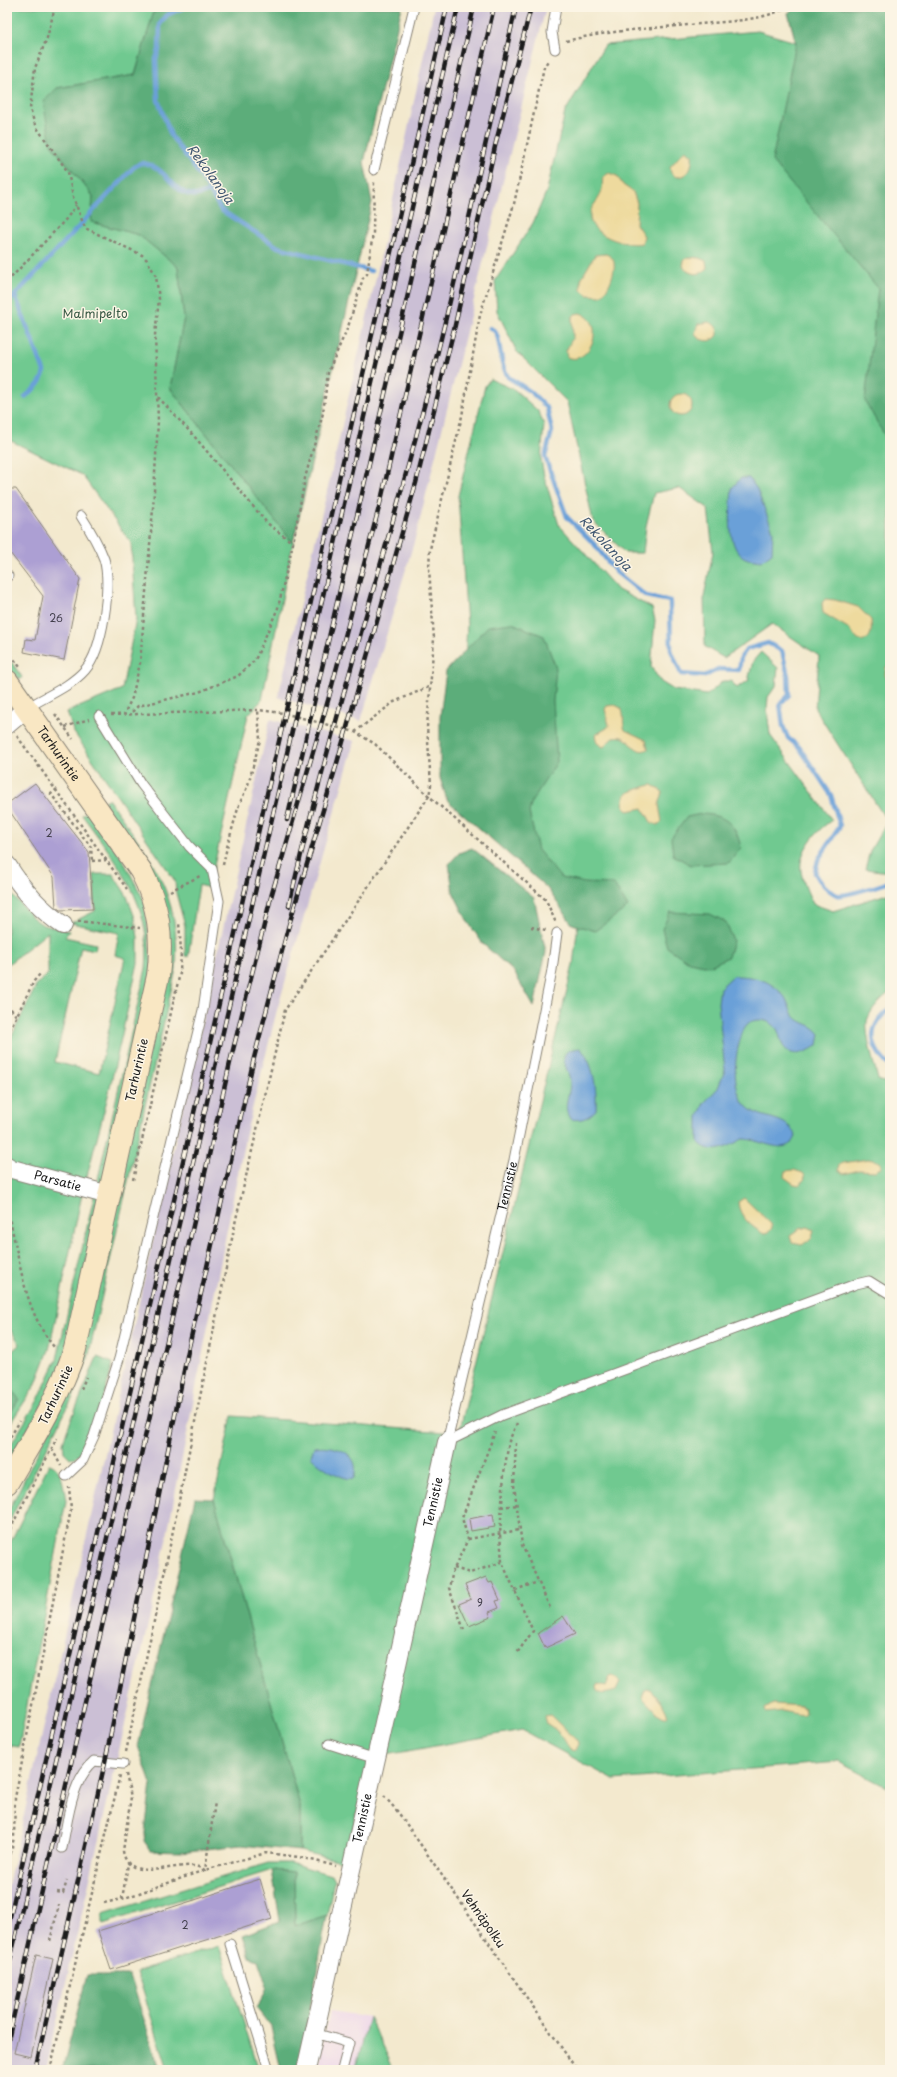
<svg xmlns="http://www.w3.org/2000/svg" width="897" height="2077" font-family="'Playpen Sans',sans-serif">
<style>
.built{fill:#ebd1eb}
.industrial{fill:#cbbfd5}
.green{fill:#6fc990;stroke:#467256}
.forest{fill:#5bad7a;stroke:#3c644b}
.sand{fill:#eeda9e;stroke:#857b5d}
.water{fill:#6ba0d8;stroke:#445e7a}
.lines{fill:none;stroke-linecap:round;stroke-linejoin:round}
.stream{stroke:#6ba0d8;stroke-width:4.5}
.building{fill:#ac9fd3}
.lane-casing{stroke:#888275;stroke-width:11}
.street-casing{stroke:#888275;stroke-width:20}
.secondary-casing{stroke:#888275;stroke-width:24}
.path{stroke:#888275;stroke-width:2.5;stroke-dasharray:3 3;stroke-linecap:butt}
.lane{stroke:#fff;stroke-width:9}
.street{stroke:#fff;stroke-width:18}
.secondary{stroke:#f9e7c3;stroke-width:22}
.rail-casing{stroke:#1c1c1c;stroke-width:4.5}
.rail{stroke:#fcf5e5;stroke-width:3;stroke-dasharray:9;stroke-linecap:butt}
.labels{text-anchor:middle;stroke-width:3;stroke-linejoin:round;paint-order:stroke}
.number-label{font-size:10px;fill:#403d4a}
.park-label{font-size:12px;fill:#395945;stroke:#fcf5e5}
.street-label{font-size:12px;fill:#1c1c1c;stroke:#fcf5e5}
.water-label{font-size:13px;font-style:italic;fill:#405771;stroke:#fcf5e5}
</style>
<rect width="100%" height="100%" fill="#fcf5e5"/>
<filter id="ink" filterUnits="userSpaceOnUse"><feTurbulence type="fractalNoise" baseFrequency=".025" numOctaves="2"/><feDisplacementMap in="SourceGraphic" scale="8" xChannelSelector="R" yChannelSelector="G"/><feConvolveMatrix kernelMatrix="1 2 1 2 8 2 1 2 1" color-interpolation-filters="sRGB"/></filter>
<filter id="wash" filterUnits="userSpaceOnUse"><feTurbulence type="fractalNoise" baseFrequency=".012" numOctaves="4" result="noise"/><feDisplacementMap in="SourceGraphic" scale="16" xChannelSelector="R" yChannelSelector="G"/><feGaussianBlur stdDeviation="0.9" result="paint"/><feColorMatrix in="noise" values="0 0 0 0 0 0 0 0 0 0 0 0 0 0 0 0 0 1.4 0 .05"/><feComposite in="paint" operator="in"/></filter>
<g filter="url(#wash)">
<rect width="100%" height="100%" fill="#f3e9ce"/>
<!-- built -->
<path class="built" d="M330 2011 369 2017 355 2070H317Z"/>
<!-- industrial -->
<path class="industrial" d="M434 7H546L416 535 361 721 278 697 326 496 382 251Z
M270 719 355 741 277 1010 245 1138 159 1576 46 2070H7V1891Z"/>
<!-- green -->
<path class="green" d="M7 7 155 8 135 75 57 88 51 144 93 196 92 222 139 235 178 267 184 318 170 388 293 543 262 700 248 715 209 888 199 885 188 957 185 956V926L176 893 175 881 73 731 67 712 122 689 136 619 131 543 82 475 7 439Z
M797 7H890V872L865 869 870 851 887 821 815 709 819 656 772 624 724 658 705 647 704 596 713 552 708 508 679 488 654 493 646 526 643 553H625L593 521 567 402 517 352 497 311 495 281 533 223 547 190 565 112 605 45 758 31 796 42 788 13Z
M490 379 515 390 538 411 544 425 541 459 544 476 559 525 618 590 652 608 655 620 651 667 661 682 674 690 707 695 723 681H731L737 688 748 681 753 661 761 652 778 668 776 686 768 697 767 709 770 735 832 820C817 830 798 851 801 871 803 883 808 893 813 904L833 911 890 893V992C881 999 872 1008 868 1018 863 1029 875 1067 878 1080L890 1084V1789L839 1762 614 1780 522 1730 370 1758 345 1862 300 1851V1806L214 1499 232 1416 459 1433 573 965 578 923 552 887 457 802 467 625 458 496 485 386Z
M7 656 22 677 20 680 7 665Z
M108 799C150 857 181 892 176 969L88 1358 74 1395 7 1526V1514L55 1418 169 971 171 948 104 801Z
M87 812 123 860 145 902 152 968 66 1352 52 1388 7 1464V1451L38 1400 57 1359 146 968C153 904 117 863 82 815Z
M94 874H113L127 896 135 918 138 937V963L109 1092 81 1199 49 1350 35 1386 7 1428V1356L20 1344 7 1325V1046L37 984 48 974V932L7 965V889L33 918 43 925 69 931 65 937 96 944 95 950 81 947 55 1062 99 1073 125 958 115 955 119 933 71 923 95 911Z
M97 1357 113 1363C106 1390 97 1424 85 1448 82 1454 76 1458 70 1458L64 1452 63 1443 67 1430Z
M49 1464C63 1467 64 1490 66 1501L19 1747 7 1745V1549Z
M268 1863H291L331 1875 334 1881 327 1915 295 1926 294 1872 272 1870 103 1924V1914Z
M219 1946 259 2070H168L137 1972Z
M369 2017 394 2070H355Z"/>
<!-- forest -->
<path class="forest" d="M153 7H402L364 162 372 202 293 543 170 388 184 318 178 267 139 235 91 222 93 196 51 144 43 102 57 88 135 75 155 8Z
M797 7 890 8V445L865 401 878 288 772 161 796 43 788 13Z
M512 623 544 636 556 668 553 701 557 762 532 801 529 812 538 850 561 878 585 883 614 884 628 907 595 931 572 924 547 888 447 800 440 778V717L446 671 488 626Z
M701 814C726 815 736 824 741 848L729 863 691 865 673 855 671 838 687 817Z
M472 848 534 898 546 952 534 1007 514 972 483 944 468 922 453 892 449 864 459 853Z
M670 912 710 914 726 922 733 941 728 957 710 966 689 962 667 947 662 929Z
M7 1384 19 1399 7 1419Z
M195 1498 214 1499 300 1806V1851L241 1845 180 1852 151 1851 144 1841 151 1784 138 1746Z
M272 1870 294 1872 295 1926 327 1915 299 2070H281L271 2027 257 2009 267 1987 258 1960 250 1957 243 1935 280 1921Z
M87 1975H130L160 2070H62Z"/>
<!-- sand -->
<path class="sand" d="M685 150 692 155C693 165 689 177 676 177L671 173 670 167Z
M609 173 617 176 623 185 633 192 637 203 636 224 644 236 642 243C627 247 588 235 590 215 590 206 599 201 601 193 603 188 602 182 603 177Z
M606 254C608 255 610 256 612 258 619 266 608 291 601 296L588 295 581 290V279L595 255Z
M688 257 699 258 706 261 707 268 705 271C697 276 688 274 683 266L684 261Z
M580 313C609 323 588 367 567 357L566 351 573 337 572 318 575 314Z
M709 322C715 324 718 328 718 335 713 342 706 342 698 338L695 333 698 324Z
M670 405a11 11 0 1 1 22 0a11 11 0 1 1-22 0Z
M825 599 835 600 858 607 871 620C872 630 872 643 858 640L848 628 823 613 822 603Z
M890 665V685L885 675 886 667Z
M615 705 621 708C625 715 622 723 625 730L646 740 648 749C634 757 630 733 615 737 609 739 608 745 603 747L597 743 595 735 607 728 609 725 605 709 607 706Z
M652 785 663 792 659 805 662 822 657 825 651 822 643 808 628 811 623 804 626 794C629 792 648 785 652 785Z
M868 1159 877 1161 881 1164V1168L875 1171 858 1170 844 1174 838 1170 839 1165 843 1163Z
M794 1170 803 1173 805 1176 804 1181 799 1185 794 1184 784 1177 785 1171Z
M744 1198 771 1224 772 1228 768 1233 764 1234C752 1227 739 1217 738 1202Z
M808 1227 814 1230 812 1238 802 1245 792 1243 790 1235 799 1229Z
M613 1676 620 1682 616 1691C608 1693 598 1697 596 1687L598 1684 606 1686 610 1677Z
M650 1689 662 1703 668 1715 664 1717 657 1713 642 1697 645 1690Z
M773 1704 801 1706 805 1708 806 1713 803 1715 782 1711 766 1713 765 1709Z
M550 1715 578 1742 577 1749 574 1751 569 1749C564 1737 558 1730 547 1724L545 1716Z"/>
<!-- water -->
<path class="water" d="M741 478H749L757 489 773 531 772 553 761 561C757 560 752 560 748 559 724 552 731 507 732 488Z
M733 976C753 976 770 979 784 996 789 1002 789 1011 795 1017 802 1025 812 1023 820 1034L818 1045C807 1052 793 1060 783 1046 780 1041 780 1034 777 1029 770 1018 749 1016 744 1029 735 1049 729 1090 747 1107 762 1121 784 1114 796 1135 791 1159 759 1139 744 1139 741 1139 738 1142 735 1143 722 1150 710 1154 698 1142V1117L704 1103 718 1088 725 1070 718 1003 720 988Z
M580 1048C594 1063 597 1089 596 1110 588 1118 582 1121 570 1119 562 1106 570 1096 570 1082 570 1073 561 1062 565 1054 568 1049 575 1049 580 1048Z
M314 1447C335 1444 362 1453 354 1478 344 1482 317 1464 311 1456Z"/>
<g class="lines">
<!-- stream -->
<path class="stream" d="M185 7 167 15 160 24 159 50 156 59 158 100 171 136 202 178 221 210 278 247 371 271
M15 295 44 371C42 384 34 389 25 397
M7 304 133 168 140 163C165 163 172 193 192 195 198 196 204 193 210 191
M490 328 495 331 498 338 503 366 508 377 531 392 547 408 552 431 545 457 567 517 595 545 616 572 646 596 670 601 671 650 681 674 705 676 718 669 739 670 741 657 747 649 768 643 782 651 788 676 789 695 780 704 783 726 788 738 799 747 831 795 840 826 818 860 815 873C819 881 828 891 837 895 845 897 880 885 890 882
M890 1008C867 1028 868 1045 890 1067"/>
</g>
<g id="blocks">
<!-- building -->
<path class="building" d="M7 489H16L80 579 64 660 24 652 26 639 35 640 43 596 7 549Z
M35 783 89 852 93 909 60 910 56 907 54 877 7 807V804Z
M493 1514 495 1527 471 1531 469 1519Z
M486 1577 489 1583 492 1582 500 1600 496 1601 499 1608 489 1612 491 1617 469 1626 459 1604 471 1599 465 1585Z
M563 1616 575 1634 545 1648 538 1633Z
M260 1879 272 1919 111 1970 98 1931Z
M36 1955 53 1959 31 2057 14 2053Z"/>
</g>
</g>
<g filter="url(#ink)">
<use href="#blocks" fill-opacity="0" stroke="#888275" stroke-width="1"/>
<g class="lines">
<!-- lane casing -->
<g class="lane-casing">
<g id="lane">
<path d="M555 49 552 32 556 7"/>
<path d="M374 170 414 7"/>
<path d="M7 575 8 576"/>
<path d="M27 708C46 696 70 687 85 670 103 650 112 584 104 559 98 543 90 530 81 516"/>
<path id="s1" d="M447 1442 514 1160 552 970 557 933"/>
<path d="M447 1442 502 1415 856 1284 869 1281 890 1294"/>
<path d="M66 1476 83 1460 94 1436 119 1359 203 1010 219 901 212 869 189 846 141 784 99 716"/>
<path d="M329 1744 376 1759"/>
<path d="M62 1848C68 1820 71 1781 94 1761L123 1764"/>
<path d="M230 1944 269 2070"/>
<path d="M314 2033 349 2043 342 2070"/>
</g>
</g>
<!-- street casing -->
<g class="street-casing">
<g id="street">
<path d="M7 725 27 708"/>
<path d="M7 865C22 889 40 910 63 925"/>
<path id="s2" d="M7 1166 12 1169 109 1195"/>
<path id="s3" d="M306 2070 447 1442"/>
</g>
</g>
<!-- secondary casing -->
<g class="secondary-casing">
<g id="secondary">
<path id="s4" d="M7 681 141 871C159 905 163 938 158 976L75 1349C59 1398 33 1439 7 1483"/>
</g>
</g>
<!-- path -->
<path class="path" d="M55 7 47 38 35 68 30 109 35 125 68 172 73 197 85 228 142 255 147 260 156 276 159 299 155 335 158 421 153 509 140 663 132 698 124 714
M566 41C610 30 656 28 701 24 729 21 763 21 787 7
M7 282 67 218 76 205
M158 397 194 436 267 523 293 543
M7 650 20 667
M132 712 138 706 199 692 238 676 255 660 278 608 293 543 305 478 323 413 328 372 348 327 363 278 367 274 373 233 374 180
M55 714 73 739
M111 715 258 710 283 713 355 732 375 744 429 796 546 900 556 923
M65 727 89 719
M355 732 394 702 431 686
M17 736 127 889
M57 789 51 794 91 847 92 861H90
M92 861 108 860
M223 865 227 847 239 805 248 785 260 740 258 710
M170 891 202 875
M78 921 140 928
M531 927 546 930
M7 1004 17 1017
M7 1035 34 981 40 974
M133 1180 180 973 181 951 179 922
M7 1215 11 1225C21 1268 26 1314 55 1348
M81 1389 86 1377
M517 1423 509 1441 504 1473 500 1534 502 1562 533 1631 517 1653
M7 1442 20 1421
M516 1443 514 1485 522 1545 551 1610
M52 1449 61 1466
M501 1507 517 1505
M7 1535 57 1438
M468 1539 519 1530
M454 1568 470 1573 502 1562
M515 1590 538 1582
M464 1630 449 1588 453 1571 468 1539 462 1518 495 1432
M126 1752 166 1565 236 1219 285 1010 429 796 431 785 427 727 434 639 429 568 430 549 462 416 480 315 514 204 544 67 549 59
M126 1774 131 1797 123 1851C128 1883 171 1864 193 1866 197 1866 201 1868 205 1870L215 1802
M384 1796 398 1812 577 2070
M7 1872 14 1837 15 1798 71 1509 69 1487
M57 1892 63 1893 67 1881
M122 1899 128 1864
M104 1903 122 1899 205 1870 266 1853 299 1857 336 1866
M50 1941 59 1905
M50 2070 120 1775"/>
<!-- lane -->
<use href="#lane" class="lane"/>
<!-- street -->
<use href="#street" class="street"/>
<!-- secondary -->
<use href="#secondary" class="secondary"/>
<!-- rail casing -->
<g class="rail-casing">
<path id="rail" d="M287 820 474 7
M289 906C325 745 376 588 418 429 455 290 484 148 516 7
M7 1930 447 7
M7 1974 458 7
M7 2045 232 1054 271 897 329 697 382 496 494 7
M35 2070 105 1762 188 1351 254 1058 288 928 337 763 416 483 455 325 496 142 531 7"/>
</g>
<!-- rail -->
<use href="#rail" class="rail"/>
</g>
</g>
<g class="labels">
<!-- number labels -->
<g class="number-label">
<text x="56" y="622">26</text>
<text x="49" y="837">2</text>
<text x="480" y="1607">9</text>
<text x="185" y="1929">2</text>
</g>
<!-- park labels -->
<g class="park-label">
<text x="95" y="318">Malmipelto</text>
</g>
<!-- street labels -->
<g class="street-label">
<text dy="4" stroke="none"><textPath href="#s4" startOffset="89">Tarhurintie</textPath></text>
<text transform="translate(137 1070) rotate(-77)" y="4">Tarhurintie</text>
<text dy="4" stroke="none"><textPath href="#s2" startOffset="53">Parsatie</textPath></text>
<text dy="4" stroke="none"><textPath href="#s1" startOffset="263">Tennistie</textPath></text>
<text transform="translate(56 1395) rotate(-65)" y="4">Tarhurintie</text>
<text dy="4" stroke="none"><textPath href="#s3" startOffset="582">Tennistie</textPath></text>
<text dy="4" stroke="none"><textPath href="#s3" startOffset="258">Tennistie</textPath></text>
<text transform="translate(483 1919) rotate(55)" y="4">Vehnäpolku</text>
</g>
<!-- water labels -->
<g class="water-label">
<text transform="translate(211 174) rotate(54)" y="5">Rekolanoja</text>
<text transform="translate(606 543) rotate(47)" y="5">Rekolanoja</text>
</g>
</g>
<!-- margin -->
<rect width="897" height="2077" fill="none" stroke="#fcf5e5" stroke-width="24"/>
</svg>
